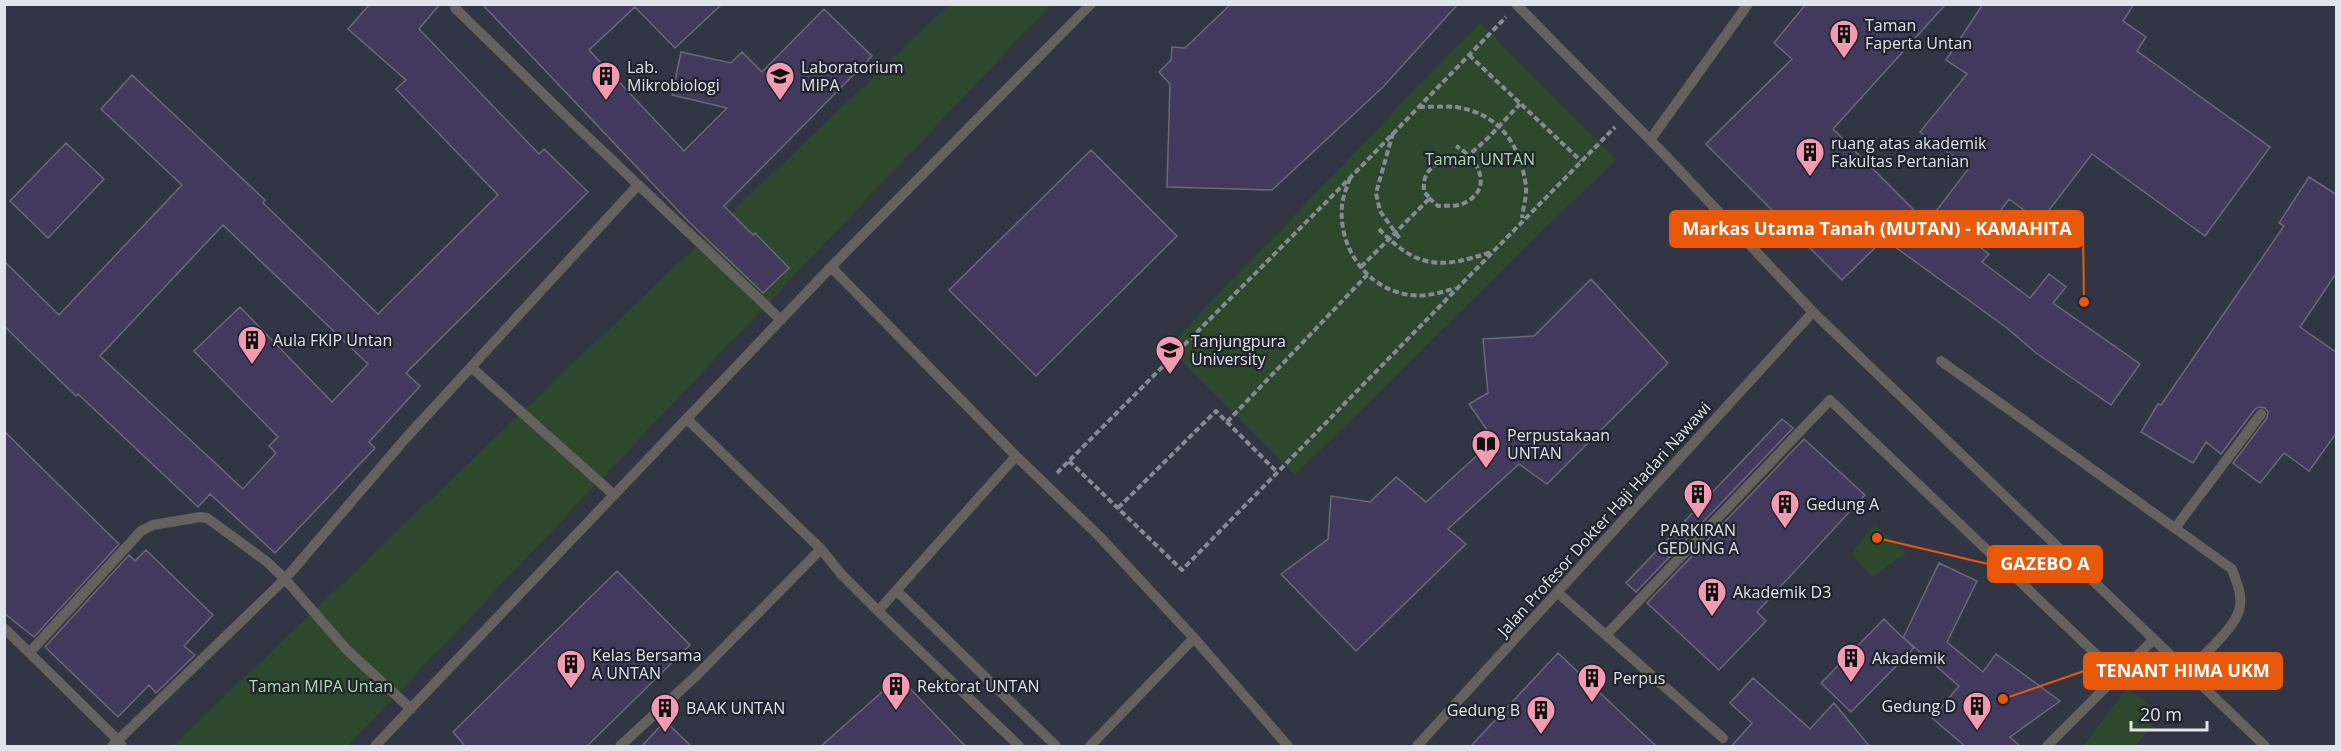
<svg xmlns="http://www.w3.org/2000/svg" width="2341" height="751" font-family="'Open Sans',sans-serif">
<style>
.built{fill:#323544}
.green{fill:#2d482c}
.building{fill:#413a5d;stroke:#6b6976;stroke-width:1.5;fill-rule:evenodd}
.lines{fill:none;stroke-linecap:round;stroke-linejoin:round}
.path{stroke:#888a93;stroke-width:4;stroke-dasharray:6 3;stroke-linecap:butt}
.service{stroke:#65615c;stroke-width:10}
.labels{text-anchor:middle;stroke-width:4.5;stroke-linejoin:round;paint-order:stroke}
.poi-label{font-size:16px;fill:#e2e4eb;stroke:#20222c;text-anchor:start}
.park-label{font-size:16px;fill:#acdeaa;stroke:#20222c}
.street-label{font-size:16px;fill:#e2e4eb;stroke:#20222c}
.leader{fill:none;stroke:#e8590c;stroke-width:2}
.callout-dot{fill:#e8590c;stroke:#20222c;stroke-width:2}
.callout{fill:#e8590c;stroke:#e8590c;stroke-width:2}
.callout-label{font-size:18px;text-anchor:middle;font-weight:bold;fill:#fff}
</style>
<rect width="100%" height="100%" fill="#2a2c36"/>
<!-- built -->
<path class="built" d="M5 5H2336V746H5Z"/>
<!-- green -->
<path class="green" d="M949 5H1051L348 746H172Z
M1480 22 1616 159 1295 475 1168 347Z
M1875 524 1906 553 1873 577 1851 553Z
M2127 688 2161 713 2136 746H2083Z"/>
<!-- building -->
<path class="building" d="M370 4H440L419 29 539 154 544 149 588 192 406 373 420 386 369 442 375 448 275 553 210 494 198 507 78 394 76 396 4 326V261L59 315 182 185 101 109 132 75 265 200 263 203 378 314 498 195 396 89 406 80 348 29ZM223 225 368 364 332 402 240 307 194 351 278 437 269 446 276 453 243 489 100 356Z
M482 4H722L675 48 635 7 589 50 684 151 727 108 672 95 681 52 731 63 742 52 762 72 824 9 872 56 724 206 753 235 755 233 789 268 763 293 688 221Z
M1231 4H1458L1383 87 1272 190 1167 187 1170 84 1159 72 1171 60 1172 47 1185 48Z
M1806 4H1946L1833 129 1927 223 1969 168 1920 132 1967 74 1946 60 1983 4H2134L2123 21 2146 37 2137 51 2270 147 2205 236 2092 154 2040 222 2009 199 1976 244 1989 254 1982 262 2030 298 2049 274 2066 287 2053 303 2140 364 2111 405 2036 353 2007 328 1884 239 1842 280 1706 144 1792 59 1774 43Z
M66 143 104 179 48 238 10 201Z
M1091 150 1177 236 1036 376 949 290Z
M2309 177 2337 195V272L2300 327 2337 353V432L2309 471 2284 453 2260 483 2233 463 2267 418 2268 412 2265 408 2259 407 2255 409 2221 454 2206 442 2193 463 2141 432 2158 404 2161 405 2284 226 2279 223Z
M1591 279 1668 363 1547 484 1519 464 1448 529 1466 544 1356 651 1281 574 1328 539 1331 496 1370 502 1396 477 1426 502 1494 440 1469 404 1488 393 1483 339 1534 336Z
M1782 419 1793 428 1636 592 1626 583Z
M4 431 119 544 34 637 4 613Z
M1804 439 1865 495 1757 612 1766 621 1719 670 1647 603Z
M146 550 213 615 184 646 195 655 156 693 149 685 118 717 45 647 129 555 135 561Z
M1939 563 1977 581 1947 642 1983 672 1996 654 2060 701 2010 737 2021 747H1966L1932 718 1959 686 1904 638 1914 648 1851 712 1821 683 1884 619 1903 638Z
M617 571 690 645 586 747H466L453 732Z
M1558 653 1657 747H1470Z
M899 677 966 747H820Z
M1753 678 1810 729 1834 703 1870 747H1731L1752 723 1730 703Z
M665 721 692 747H641Z"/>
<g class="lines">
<!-- path -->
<path class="path" d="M1469 55 1581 161
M1419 107C1431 107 1444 106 1456 107 1500 114 1520 144 1526 186 1527 196 1523 208 1522 218
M1393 133 1376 193 1380 211 1400 239
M1350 178C1347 187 1343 196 1342 205 1338 247 1366 289 1410 295 1426 297 1440 293 1455 288
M1429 198 1438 206C1446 205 1454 207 1462 204 1495 190 1479 159 1456 146
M1379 229C1417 269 1441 269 1491 252
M1361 267 1430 198 1424 192C1423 176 1427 169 1441 162L1457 166 1489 137 1520 104
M1227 422 1367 275
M1069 461 1182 570 1615 127
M1057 473 1350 178 1506 17
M1118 508 1216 411 1277 472"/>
<!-- service -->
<path class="service" d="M1516 4 1664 154 1813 312 2265 746
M455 8 574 124 781 320
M1650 140 1748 4
M831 267 1016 456 1099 536 1194 638 1288 746
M1941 361 2232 569C2236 581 2242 593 2240 606 2238 626 2202 656 2187 672
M471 367 614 495
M687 419 821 549 842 575 878 611 1016 456
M2175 528 2261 414
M897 591 1056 746
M1558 593 1723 738
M878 611 1019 746
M4 628 118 740 122 746
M1606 635 1830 400 2102 660
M30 652 141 531 153 525 200 517 207 518 266 561 285 579 112 746
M411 709 347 650 285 579 405 439 638 185
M375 746 831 267 1091 4
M620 746 697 675 821 549
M1090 746 1194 638
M1417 746 1813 312
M2047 746 2153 640"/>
</g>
<!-- icons -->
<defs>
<g id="building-pin" transform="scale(1.5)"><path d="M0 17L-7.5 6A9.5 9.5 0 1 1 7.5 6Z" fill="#f19ab1" stroke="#20222c"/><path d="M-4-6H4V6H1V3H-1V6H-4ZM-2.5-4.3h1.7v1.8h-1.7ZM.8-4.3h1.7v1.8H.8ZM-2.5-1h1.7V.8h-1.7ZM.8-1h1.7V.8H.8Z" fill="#111"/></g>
<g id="university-pin" transform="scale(1.5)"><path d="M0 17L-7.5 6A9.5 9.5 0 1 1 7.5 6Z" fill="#f19ab1" stroke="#20222c"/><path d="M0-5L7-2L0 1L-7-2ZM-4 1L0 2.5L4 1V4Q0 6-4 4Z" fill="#111"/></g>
<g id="library-pin" transform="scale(1.5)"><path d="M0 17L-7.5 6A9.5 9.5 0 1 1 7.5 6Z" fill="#f19ab1" stroke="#20222c"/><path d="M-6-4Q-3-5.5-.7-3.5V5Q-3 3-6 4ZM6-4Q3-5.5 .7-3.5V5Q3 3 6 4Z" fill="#111"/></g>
</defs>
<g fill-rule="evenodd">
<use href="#building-pin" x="1844" y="34"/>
<use href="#building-pin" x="606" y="76"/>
<use href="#university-pin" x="780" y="76"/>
<use href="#building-pin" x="1810" y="152"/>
<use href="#building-pin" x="252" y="340"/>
<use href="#university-pin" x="1170" y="350"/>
<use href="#library-pin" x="1486" y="444"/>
<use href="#building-pin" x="1698" y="494"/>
<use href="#building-pin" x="1785" y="504"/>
<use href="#building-pin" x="1712" y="592"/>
<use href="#building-pin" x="1851" y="658"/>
<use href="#building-pin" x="571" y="664"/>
<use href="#building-pin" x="1592" y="678"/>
<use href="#building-pin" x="896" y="686"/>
<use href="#building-pin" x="1977" y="706"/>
<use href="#building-pin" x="665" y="708"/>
<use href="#building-pin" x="1541" y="710"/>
</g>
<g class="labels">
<!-- poi labels -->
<g class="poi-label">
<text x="1865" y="31">Taman<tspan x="1865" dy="18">Faperta Untan</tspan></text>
<text x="627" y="73">Lab.<tspan x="627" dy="18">Mikrobiologi</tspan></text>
<text x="801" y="73">Laboratorium<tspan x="801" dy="18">MIPA</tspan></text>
<text x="1831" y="149">ruang atas akademik<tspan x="1831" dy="18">Fakultas Pertanian</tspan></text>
<text x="273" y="346">Aula FKIP Untan</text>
<text x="1191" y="347">Tanjungpura<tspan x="1191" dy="18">University</tspan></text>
<text x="1507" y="441">Perpustakaan<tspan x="1507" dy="18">UNTAN</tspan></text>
<text x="1806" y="510">Gedung A</text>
<text x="1698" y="536" text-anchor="middle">PARKIRAN<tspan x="1698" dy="18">GEDUNG A</tspan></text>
<text x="1733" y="598">Akademik D3</text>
<text x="592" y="661">Kelas Bersama<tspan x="592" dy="18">A UNTAN</tspan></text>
<text x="1872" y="664">Akademik</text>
<text x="1613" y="684">Perpus</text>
<text x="917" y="692">Rektorat UNTAN</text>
<text x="1956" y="712" text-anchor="end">Gedung D</text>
<text x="686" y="714">BAAK UNTAN</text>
<text x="1520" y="716" text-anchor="end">Gedung B</text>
</g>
<!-- park labels -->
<g class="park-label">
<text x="1480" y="165">Taman UNTAN</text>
<text x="321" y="692">Taman MIPA Untan</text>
</g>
<!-- street labels -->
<g class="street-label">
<text transform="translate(1604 519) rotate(-48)" y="6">Jalan Profesor Dokter Haji Hadari Nawawi</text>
</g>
</g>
<!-- callouts -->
<path class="leader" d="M2084 302L2083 229M1877 538L1988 564M2003 699L2084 671"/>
<g class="callout-dot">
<circle cx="2084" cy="302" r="6"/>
<circle cx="1877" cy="538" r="6"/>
<circle cx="2003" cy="699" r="6"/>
</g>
<g class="callout">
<rect x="1670" y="211" width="413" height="36" rx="6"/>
<rect x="1988" y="546" width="114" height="36" rx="6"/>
<rect x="2084" y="653" width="198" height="36" rx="6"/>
</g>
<g class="callout-label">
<text x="1877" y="235">Markas Utama Tanah (MUTAN) - KAMAHITA</text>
<text x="2045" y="570">GAZEBO A</text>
<text x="2183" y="677">TENANT HIMA UKM</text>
</g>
<!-- border -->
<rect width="2341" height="751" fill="none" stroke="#e2e4eb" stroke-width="12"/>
<!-- scale -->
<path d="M2131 721v9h76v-9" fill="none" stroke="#e2e4eb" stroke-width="3"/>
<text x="2140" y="721" font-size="18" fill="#e2e4eb" stroke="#20222c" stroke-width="4.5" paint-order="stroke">20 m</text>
</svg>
